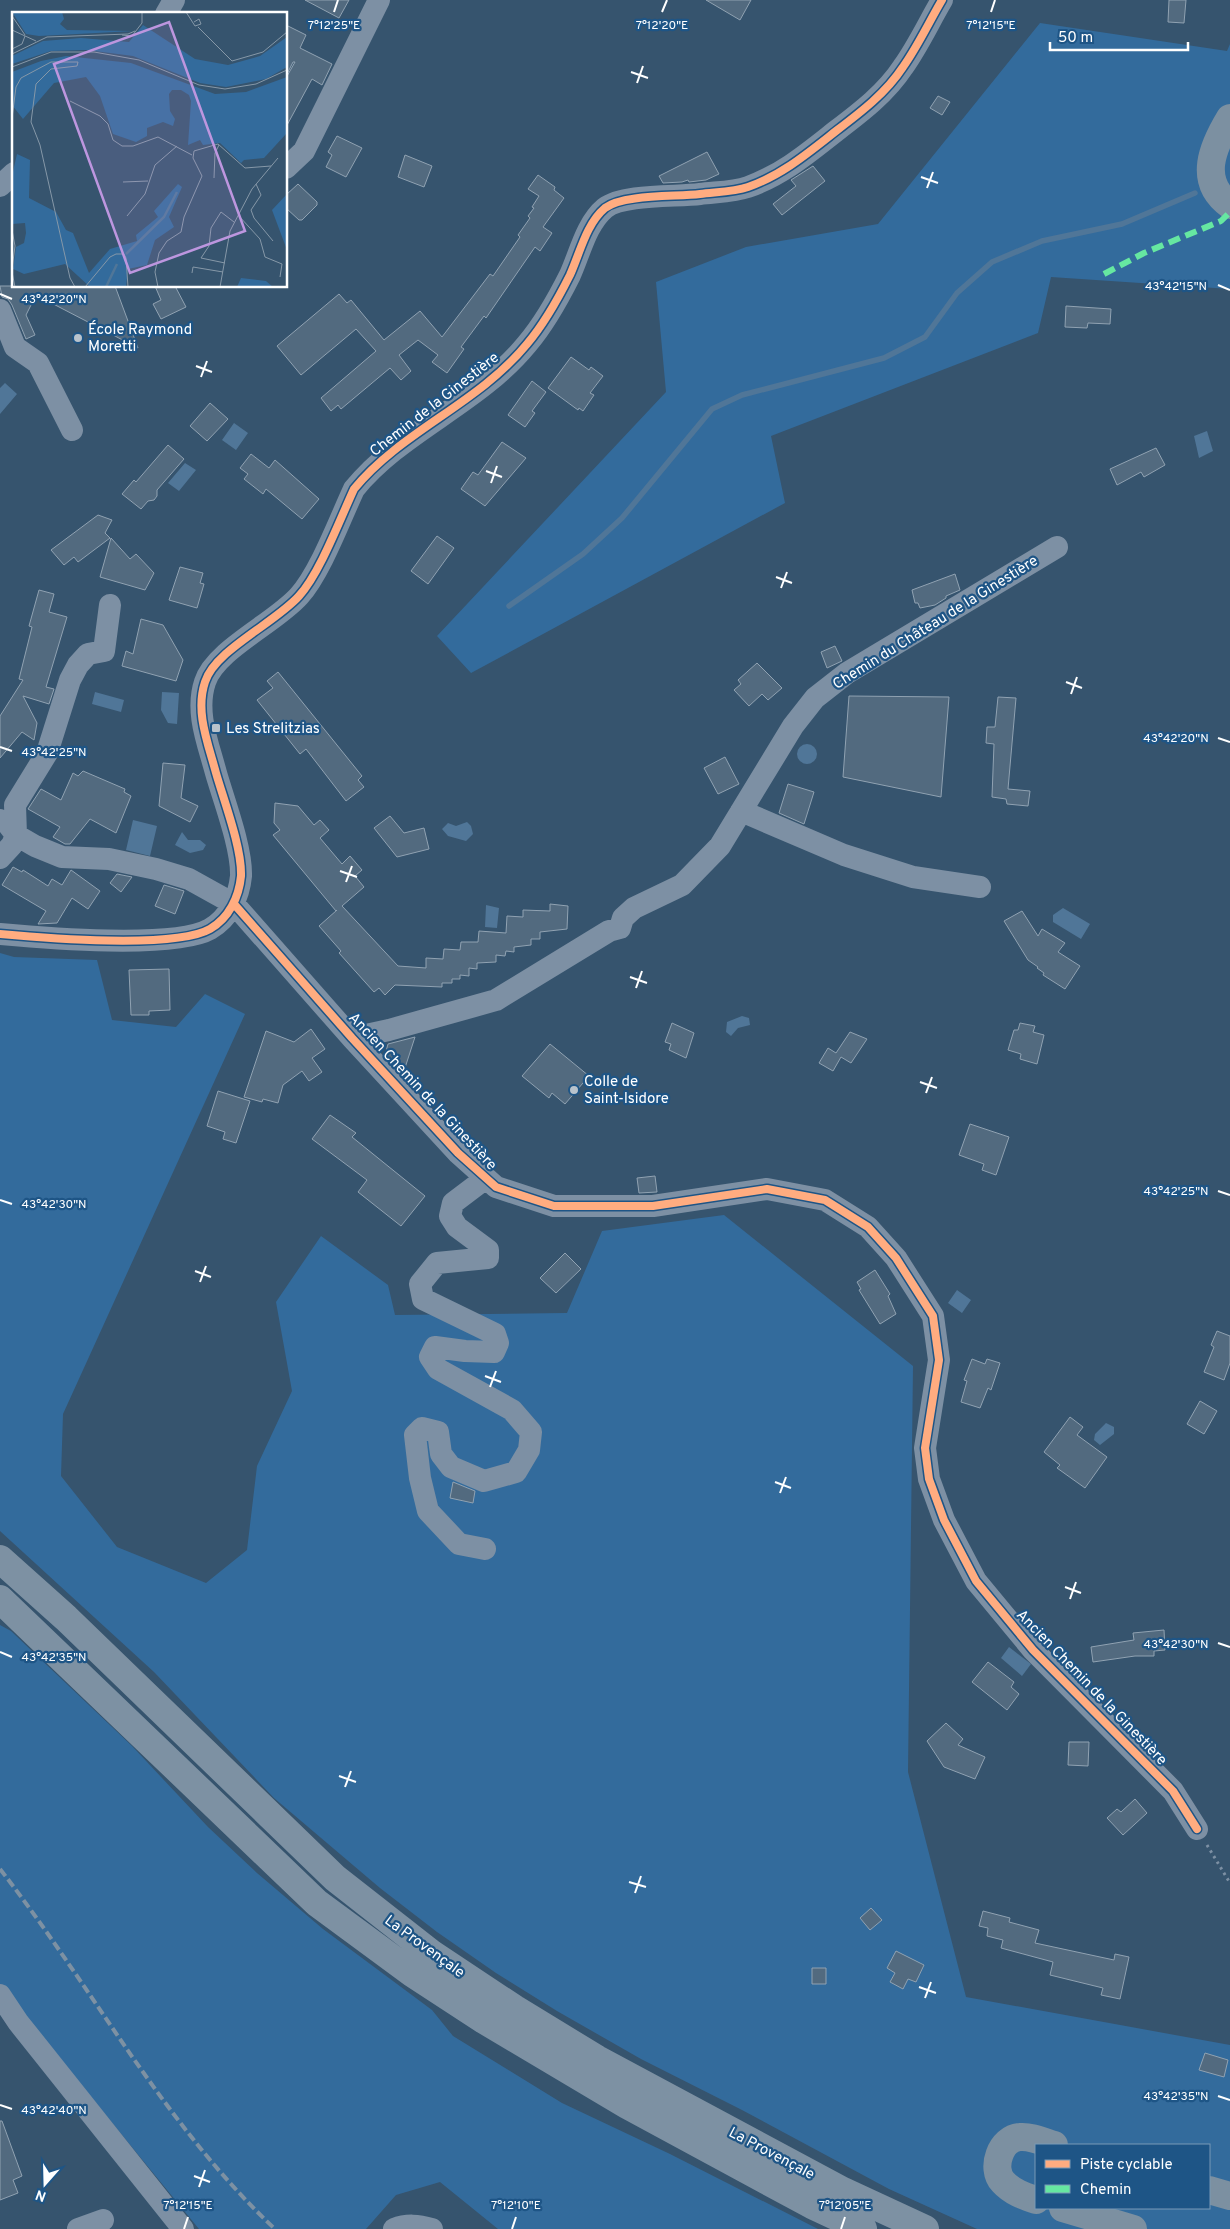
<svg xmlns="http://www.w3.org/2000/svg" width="1230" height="2229" font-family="Overpass,sans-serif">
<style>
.green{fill:#336b9c;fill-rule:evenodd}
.water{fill:#507698}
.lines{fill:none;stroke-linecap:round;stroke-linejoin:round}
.stream{stroke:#507698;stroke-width:5.5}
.building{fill:#526a7f;stroke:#90a2b2}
.path{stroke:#7d90a4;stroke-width:3;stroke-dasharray:2.5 4;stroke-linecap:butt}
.minor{stroke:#7d90a4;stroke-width:22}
.major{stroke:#7c90a1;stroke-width:28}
.highway{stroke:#7d91a3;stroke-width:28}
.rail{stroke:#7d91a3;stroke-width:4;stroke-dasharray:9 4;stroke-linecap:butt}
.quiet{stroke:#66e7a1;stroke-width:6;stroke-dasharray:12 6;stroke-linecap:butt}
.cycleway-casing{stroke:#1e5586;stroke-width:11}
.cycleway{stroke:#ffac80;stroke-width:8}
.ticks{fill:none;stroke:#fff;stroke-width:2}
.poi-dot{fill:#b9c3cc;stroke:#1e5586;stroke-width:2}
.labels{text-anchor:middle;stroke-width:4.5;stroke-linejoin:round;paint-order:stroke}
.poi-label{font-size:15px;fill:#fff;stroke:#1e5586;text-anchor:start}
.street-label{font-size:15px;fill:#fff;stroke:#1e5586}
.inset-river{fill:none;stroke:#507698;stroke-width:2.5}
.inset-road{fill:none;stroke:#8698a8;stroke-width:1}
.view{fill:#bd96df;fill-opacity:0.15;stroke:#bd96df;stroke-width:2.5}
.inset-edge{fill:none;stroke:#fff;stroke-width:2.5}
.ticks-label{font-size:12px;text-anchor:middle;fill:#fff;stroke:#1e5586;stroke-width:4.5;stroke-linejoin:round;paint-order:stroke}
</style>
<rect width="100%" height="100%" fill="#36546e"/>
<!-- green -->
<path class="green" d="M1040 23 1227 51 1230 44V289L1051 277 1038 333 771 436 785 503 471 673 437 636 666 392 656 282 746 247 878 224Z
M0 953 14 957 97 960 112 1020 176 1027 205 994 245 1014 63 1414 61 1476 117 1547 206 1583 247 1550 257 1466 292 1391 276 1302 321 1236 388 1285 395 1315 567 1313 602 1231 724 1215 913 1366 908 1772 966 1997 1230 2045V2229H977L889 2189 742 2110 641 2059 557 2011 496 1973 437 1932 380 1888 274 1798 154 1672 0 1531ZM1036 2145H1209V2208H1036Z
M0 1625 11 1631 132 1746 208 1827 257 1873 323 1929 432 2010 453 2036 562 2103 670 2154 818 2229H498L440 2182 396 2195 366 2229H199L0 1986Z"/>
<!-- water -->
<path class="water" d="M5 383 17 394 0 414V388Z
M234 423 248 433 236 450 222 440Z
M1207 431 1213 451 1199 458 1194 436Z
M185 463 196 470 179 491 168 483Z
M95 692 124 700 121 712 92 704Z
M162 692 179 693 177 724 168 723 161 710Z
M797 754a10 10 0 1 1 20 0a10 10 0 1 1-20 0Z
M133 820 157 826 150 856 126 850Z
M467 822 471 826 473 834 466 841 448 836 442 829 448 823 456 826Z
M182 832 188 840H200L206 845 203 850 190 853 175 845Z
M486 905 499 908 497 928 485 927Z
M1063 908 1090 924 1081 939 1053 922V915Z
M742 1016 749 1018 750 1025 738 1028 731 1036 726 1032 727 1022Z
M957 1290 971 1300 962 1313 948 1303Z
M1106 1423 1114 1427V1434L1100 1445 1094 1440 1095 1434Z
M1009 1647 1031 1664 1022 1676 1001 1658Z"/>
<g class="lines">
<!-- stream -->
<path class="stream" d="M509 606 583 554 622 518 712 409 742 395 884 358 925 337 957 293 992 262 1042 241 1122 224 1195 193"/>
</g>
<!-- building -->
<path class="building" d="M305 0H349L339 18Z
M706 0H751L740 20Z
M1169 0H1186L1184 23 1168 22Z
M286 25 306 35 300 48 332 64 322 85 312 79 286 127V78L295 62H293L286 76Z
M938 96 950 102 942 115 930 108Z
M337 136 362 148 346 177 326 167 332 155 328 152Z
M707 152 719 174 706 180 689 182 688 180 682 182 663 183 659 176Z
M405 155 432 166 424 187 398 177Z
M813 166 825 181 782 215 773 204 796 186 791 180Z
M538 175 555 187 554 190 564 198 543 227 552 233 540 251 535 247 486 318 484 316 461 347 464 349 447 373 432 362 438 355 418 340 399 355 411 371 401 380 390 368 341 409 338 405 331 411 321 398 376 351 356 329 301 375 277 346 339 294 347 303 351 300 384 340 420 311 442 337 490 274 493 276 520 237 518 235 530 218 528 216 534 208 532 207 539 196 528 189Z
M298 184 317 202V205L302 220H299L286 208V195Z
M0 286H115L138 348 36 295 26 315 35 335 26 339 12 305 8 299 2 297Z
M155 286H175L186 307 161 319 153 304 161 300Z
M1066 306 1111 309 1110 324 1088 323 1087 328 1065 327Z
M571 357 589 370 591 367 603 376 590 393 594 395 583 411 579 408 578 410 548 388Z
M532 381 546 392 532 411 535 413 525 427 508 415Z
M210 403 228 419 207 441 190 426Z
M502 442 526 458 485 506 461 489 473 472 478 475Z
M168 445 184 459 157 490V496L154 500 148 501 141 509 122 494 134 480 136 482Z
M1156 448 1165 465 1144 477 1141 472 1117 485 1110 469Z
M251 454 269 468 275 460 319 499 302 519 266 489 263 494 244 479 248 474 240 468Z
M98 515 112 520 105 533 110 538 78 562 74 557 64 565 51 550Z
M437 536 454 548 428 584 411 571Z
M111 538 130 559 136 554 154 573 145 590 100 577Z
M180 567 203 573 200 583 204 584 197 608 169 600Z
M955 574 960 590 946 596V598L935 605 920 608 918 603H915L912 590Z
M39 590 54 594 49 612 67 617 46 687 54 689 49 704 23 696 37 723 34 740 22 732 0 758V716L23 680 19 679 32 627 29 626Z
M141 619 163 625 183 660 176 681 122 666 126 651 133 654Z
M835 646 842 661 827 668 821 652Z
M757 663 782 688 768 700 762 694 749 706 734 690 741 684 738 680Z
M278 672 362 776 358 780 364 787 346 801 306 749 300 754 257 700 273 688 267 681Z
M849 696 949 697 941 797 843 777Z
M998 697 1016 698 1008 789 1030 791 1028 806 1007 804 1006 799 992 797 994 744 986 743 987 727H995Z
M725 757 739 784 718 794 704 768Z
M163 763 185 765 181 798 198 806 190 822 159 806Z
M83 771 125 789 124 792 131 796 116 833 90 819 70 844H65L53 837 60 827 28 809 41 789 61 800 73 773 78 776Z
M788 784 814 792 804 824 779 813Z
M275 803 298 806 314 825 320 820 329 830 320 838 342 864 350 856 362 870 355 876 364 887 342 906 398 966 426 968V958L443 959 444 949 460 950 461 942H478L479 931 506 933 507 916 523 917V910L550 911V904L568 906 567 929 540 932V939H531V945L514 947V952L506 951 505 956 496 955V962L477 963V969L469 968V976L460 975V979H452V983H442V987L395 985 385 995 379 988 374 992 339 953 341 951 319 926 337 910 336 911 273 835 280 830 274 823Z
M390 816 404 833 424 828 429 849 397 857 374 828Z
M13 867 22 872 23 870 48 886 52 879 62 885 71 870 100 891 88 909 72 898 57 923 38 924 46 911 2 885Z
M117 874 132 877 121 892 110 883Z
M164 885 184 891 175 914 155 906Z
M1022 911 1038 936 1042 929 1065 943 1058 952 1080 966 1065 989 1043 975 1044 973 1037 968 1038 967 1028 960 1004 921Z
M169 969 170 1010 149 1011V1015H131L129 970Z
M672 1023 694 1033 686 1058 669 1050 671 1044 665 1042Z
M1020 1023 1035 1026 1033 1032 1044 1035 1037 1064 1020 1059 1021 1054 1008 1050 1014 1030H1018Z
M311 1029 325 1049 312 1058 322 1072 309 1081 302 1071 283 1085 278 1103 263 1099 262 1102 244 1097 266 1031 294 1042Z
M850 1032 867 1039 851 1063 841 1057 833 1071 819 1063 828 1048 836 1053Z
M415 1037 403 1074 385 1055 388 1044Z
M550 1044 589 1076 565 1104 552 1093 549 1098 522 1076Z
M218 1091 250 1101 236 1143 223 1139 225 1132 207 1126Z
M330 1115 356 1133 352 1137 425 1196 401 1226 358 1192 367 1180 312 1139Z
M970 1124 1009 1137 996 1175 982 1170 984 1164 959 1155Z
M655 1176 657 1192 639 1193 637 1178Z
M565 1253 581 1269 556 1293 540 1278Z
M875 1270 890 1294 888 1296 896 1314 880 1324 859 1290 861 1289 857 1282Z
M1217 1331 1230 1336V1363L1224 1380 1204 1372 1214 1347 1211 1345Z
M972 1359 985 1364 987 1359 1000 1363 991 1390 988 1388 980 1408 961 1402 967 1381 964 1380Z
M1200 1401 1217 1411 1204 1434 1187 1424Z
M1070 1417 1083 1427 1077 1435 1107 1457 1085 1488 1057 1468 1060 1465 1044 1452Z
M453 1482 475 1491 473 1503 450 1498Z
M1164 1630 1165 1650 1154 1651V1656H1135L1093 1662 1091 1647 1134 1640 1133 1633Z
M988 1662 1014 1682 1011 1687 1019 1694 1007 1710 972 1682Z
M946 1723 963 1739 958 1745 985 1757 975 1779 944 1767 927 1741Z
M1069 1742H1089L1088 1766 1068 1765Z
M1135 1799 1147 1813 1123 1835 1107 1818 1117 1809 1121 1812Z
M871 1908 882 1920 870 1930 860 1918Z
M983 1911 1010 1918 1009 1922 1039 1930 1035 1943 1114 1960 1115 1954 1129 1957 1120 1999 1101 1995 1103 1988 1050 1975 1053 1962 1001 1948 1003 1940 987 1936 988 1928 979 1926Z
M896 1951 924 1965 916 1982 908 1979 903 1989 890 1982 895 1973 887 1968Z
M812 1968H826V1984H812Z
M1205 2053 1228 2060 1224 2077 1199 2070Z
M0 2121H2L22 2176 13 2180 18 2193 0 2200Z"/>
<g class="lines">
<!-- path -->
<path class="path" d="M1207 1845 1230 1883"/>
<!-- minor -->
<path class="minor" d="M166 14 174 0
M286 168 304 151 379 0
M0 186 14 173
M0 310 15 347 38 363 72 430
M741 811 844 855 913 877 980 887
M0 820 7 823 16 835 35 846 62 857 109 859 156 869 189 879 234 904 352 1038 458 1153 496 1187 554 1206H653L767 1189 825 1200 868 1227 896 1258 933 1316 939 1360 925 1448 929 1479 944 1520 976 1581 1033 1650 1173 1791 1197 1829
M0 858 12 845 16 835 15 805 47 753 70 680 78 665 88 654 104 651 110 605
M0 934C43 938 175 949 210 929 229 918 239 897 241 876 242 848 224 801 216 773 208 743 195 712 205 682 215 650 275 623 299 596 320 573 340 519 354 489 401 431 478 404 527 344 544 324 558 299 570 275 580 253 586 224 605 208 623 194 676 197 700 194 715 192 734 192 748 187 782 175 808 153 836 131 861 112 886 93 903 67 918 46 929 22 942 0
M352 1038 389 1030 496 1000 609 931 620 928 623 918 634 908 682 885 720 846 793 726 815 698 847 673 1057 547
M485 1549 459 1544 428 1511 420 1478 415 1435 422 1428 438 1432 441 1454 451 1467 484 1481 516 1472 529 1450 531 1432 512 1410 438 1369 430 1357 435 1347 465 1351 494 1352 498 1343 495 1334 423 1299 420 1284 437 1263 488 1258V1250L457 1227 450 1216 453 1203 486 1178
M0 1995 18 2022 183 2229
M78 2229 103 2220
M394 2229C407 2224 418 2225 432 2229"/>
<!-- major -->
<path class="major" d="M1230 118C1213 146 1197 181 1230 205
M1209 2190 1230 2196
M1036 2200C1024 2196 1012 2192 1003 2182 990 2168 1001 2138 1020 2137 1031 2136 1044 2142 1054 2145
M1063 2208 1133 2229"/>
<!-- highway -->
<path class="highway" d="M0 1559 66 1618 335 1878 432 1954 515 2009 597 2059 843 2191 925 2229
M0 1599 317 1903 412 1973 484 2020 627 2105 812 2205 863 2229"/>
<!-- rail -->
<path class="rail" d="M0 1869C93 1988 164 2125 275 2229"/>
<!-- quiet -->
<path class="quiet" d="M1104 274 1144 253 1221 221 1230 212"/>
<!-- cycleway casing -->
<g class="cycleway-casing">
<path id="cycleway" d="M234 904 352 1038 458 1153 496 1187 554 1206H653L767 1189 825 1200 868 1227 896 1258 933 1316 939 1360 925 1448 929 1479 944 1520 976 1581 1033 1650 1173 1791 1197 1829
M0 934C43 938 175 949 210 929 229 918 239 897 241 876 242 848 224 801 216 773 208 743 195 712 205 682 215 650 275 623 299 596 320 573 340 519 354 489 401 431 478 404 527 344 544 324 558 299 570 275 580 253 586 224 605 208 623 194 676 197 700 194 715 192 734 192 748 187 782 175 808 153 836 131 861 112 886 93 903 67 918 46 929 22 942 0"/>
</g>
<!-- cycleway -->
<use href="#cycleway" class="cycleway"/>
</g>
<!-- ticks -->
<path class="ticks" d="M334 12 338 0M662 12 667 0M991 12 995 0M631 72 648 78M637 83 643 66M921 177 938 183M927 188 933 172M1218 285 1230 290M0 294 12 299M196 366 212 372M201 377 207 361M486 471 502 477M491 483 497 466M776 577 792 583M781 588 787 572M1066 682 1082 688M1071 694 1077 677M1218 738 1230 742M0 747 12 751M340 871 357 877M346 882 352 866M630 977 647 983M636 988 642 971M920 1082 937 1088M926 1093 932 1077M1218 1191 1230 1195M0 1200 12 1204M195 1271 211 1277M200 1282 206 1266M485 1376 501 1382M490 1387 496 1371M775 1482 791 1488M780 1493 786 1477M1065 1587 1081 1593M1070 1599 1076 1582M1218 1643 1230 1647M0 1652 12 1657M339 1776 356 1782M345 1787 351 1771M629 1882 646 1887M635 1893 641 1876M919 1987 936 1993M925 1998 931 1982M1218 2096 1230 2100M0 2105 12 2109M194 2176 210 2182M199 2187 205 2170M184 2229 188 2217M512 2229 516 2217M841 2229 845 2217"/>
<!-- markers -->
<g class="poi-dot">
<circle cx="78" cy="338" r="5"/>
<rect x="211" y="723" width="10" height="10" rx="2.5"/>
<circle cx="574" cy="1090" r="5"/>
</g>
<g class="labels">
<!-- poi labels -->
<g class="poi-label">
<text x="88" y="334">École Raymond<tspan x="88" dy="17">Moretti</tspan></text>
<text x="226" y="733">Les Strelitzias</text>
<text x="584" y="1086">Colle de<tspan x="584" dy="17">Saint-Isidore</tspan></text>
</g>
<!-- street labels -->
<g class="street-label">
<text transform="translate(434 404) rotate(-38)" y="5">Chemin de la Ginestière</text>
<text transform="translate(935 622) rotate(-32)" y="5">Chemin du Château de la Ginestière</text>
<text transform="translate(423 1091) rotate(47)" y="5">Ancien Chemin de la Ginestière</text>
<text transform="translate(1092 1687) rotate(46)" y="5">Ancien Chemin de la Ginestière</text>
<text transform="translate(425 1946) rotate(36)" y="5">La Provençale</text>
<text transform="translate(772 2153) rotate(28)" y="5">La Provençale</text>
</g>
</g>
<!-- overview -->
<g transform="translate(12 12)">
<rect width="275" height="275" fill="#36546e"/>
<path d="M0 0H50L52 7 48 12 55 18 122 19 27 24 14 22ZM131 13 183 47 216 53 248 44 275 25V55L254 67 214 75 188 71 121 44 75 38 39 39 0 52V44L31 29 69 26 117 30ZM54 44 119 51 203 82 234 80 275 65 274 122 252 146 232 148 229 151 208 131 191 133 188 128 176 133 179 89 177 83 169 78H160L157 82 158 99 163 107 161 114 151 110 135 116V124L124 130 101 122 88 84 74 65 42 71 11 107 0 93V60L29 49ZM5 142 18 148 17 186 44 200 54 218 61 221 77 261 98 237 125 229 124 223 146 205 142 199 166 172 170 175 157 205 162 215 143 228 135 253 116 257 114 275H78L53 252 12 262 1 257 4 235 12 231 14 221 13 211 0 212V164ZM275 182V238L260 198ZM229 266 254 269 261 275H225Z" fill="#336b9c"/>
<path class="inset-river" d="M114 242 152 205 165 180M94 275 105 252"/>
<path class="inset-road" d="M174 0 183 14 189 12 187 7 182 10M0 4 13 23M186 15 220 49 251 40 275 20M0 18 24 29M110 23 120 24 130 11V0M0 37 10 32 13 24M0 42 35 25 116 22 123 19M0 55 39 40H82L127 48 187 73 213 77 244 72 275 58M58 89 88 104 96 112 101 128 110 134H121L146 125 180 143M0 106 4 75 9 66 39 50H66L65 54 39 57 24 72 19 110 28 133 58 266 63 275M202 166 203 141 207 133M111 170 136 169M244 172 249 183 239 198 242 206 261 229M226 203 248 227 253 245 270 252 268 265M115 204 133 182 143 153 165 134M0 218 3 234 0 257M213 251 189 246 197 234 199 216 209 200 222 210M0 260 3 275M180 261 181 255 211 260M73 275 98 245 104 242H112L114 246 116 275M146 275 143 260 147 241 155 229 169 220 172 205 190 164 181 146 182 139 206 132 233 156 259 154M208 275 218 219 240 177 266 146"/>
<path class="view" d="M157 10 233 219 118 261 42 52Z"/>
<rect width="275" height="275" class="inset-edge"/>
</g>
<g class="ticks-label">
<text x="662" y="29">7°12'20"E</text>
<text x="991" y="29">7°12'15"E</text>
<text x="334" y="29">7°12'25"E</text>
<text x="1176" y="290">43°42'15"N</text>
<text x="54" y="303">43°42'20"N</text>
<text x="1176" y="742">43°42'20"N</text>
<text x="54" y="756">43°42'25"N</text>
<text x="1176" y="1195">43°42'25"N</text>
<text x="54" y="1208">43°42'30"N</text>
<text x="1176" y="1648">43°42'30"N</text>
<text x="54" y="1661">43°42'35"N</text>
<text x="1176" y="2100">43°42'35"N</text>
<text x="54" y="2114">43°42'40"N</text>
<text x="188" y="2209">7°12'15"E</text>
<text x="516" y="2209">7°12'10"E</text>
<text x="845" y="2209">7°12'05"E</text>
</g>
<!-- legend -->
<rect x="1035" y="2144" width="175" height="65" fill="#1e5586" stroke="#7899b6"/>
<rect x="1045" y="2160" width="25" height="8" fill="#ffac80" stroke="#7899b6"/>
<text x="1080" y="2169" font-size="15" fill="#ffffff">Piste cyclable</text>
<rect x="1045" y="2185" width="25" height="8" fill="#66e7a1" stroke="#7899b6"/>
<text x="1080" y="2194" font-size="15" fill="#ffffff">Chemin</text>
<!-- north arrow -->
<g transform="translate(45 2184) rotate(200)" stroke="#1e5586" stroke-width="4" paint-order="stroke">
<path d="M0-4L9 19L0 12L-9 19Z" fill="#ffffff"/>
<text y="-8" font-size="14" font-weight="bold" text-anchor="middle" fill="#ffffff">N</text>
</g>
<!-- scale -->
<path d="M1050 42v8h138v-8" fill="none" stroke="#ffffff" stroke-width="2.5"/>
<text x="1058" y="42" font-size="15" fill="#ffffff" stroke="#1e5586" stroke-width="4" paint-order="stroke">50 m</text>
</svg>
